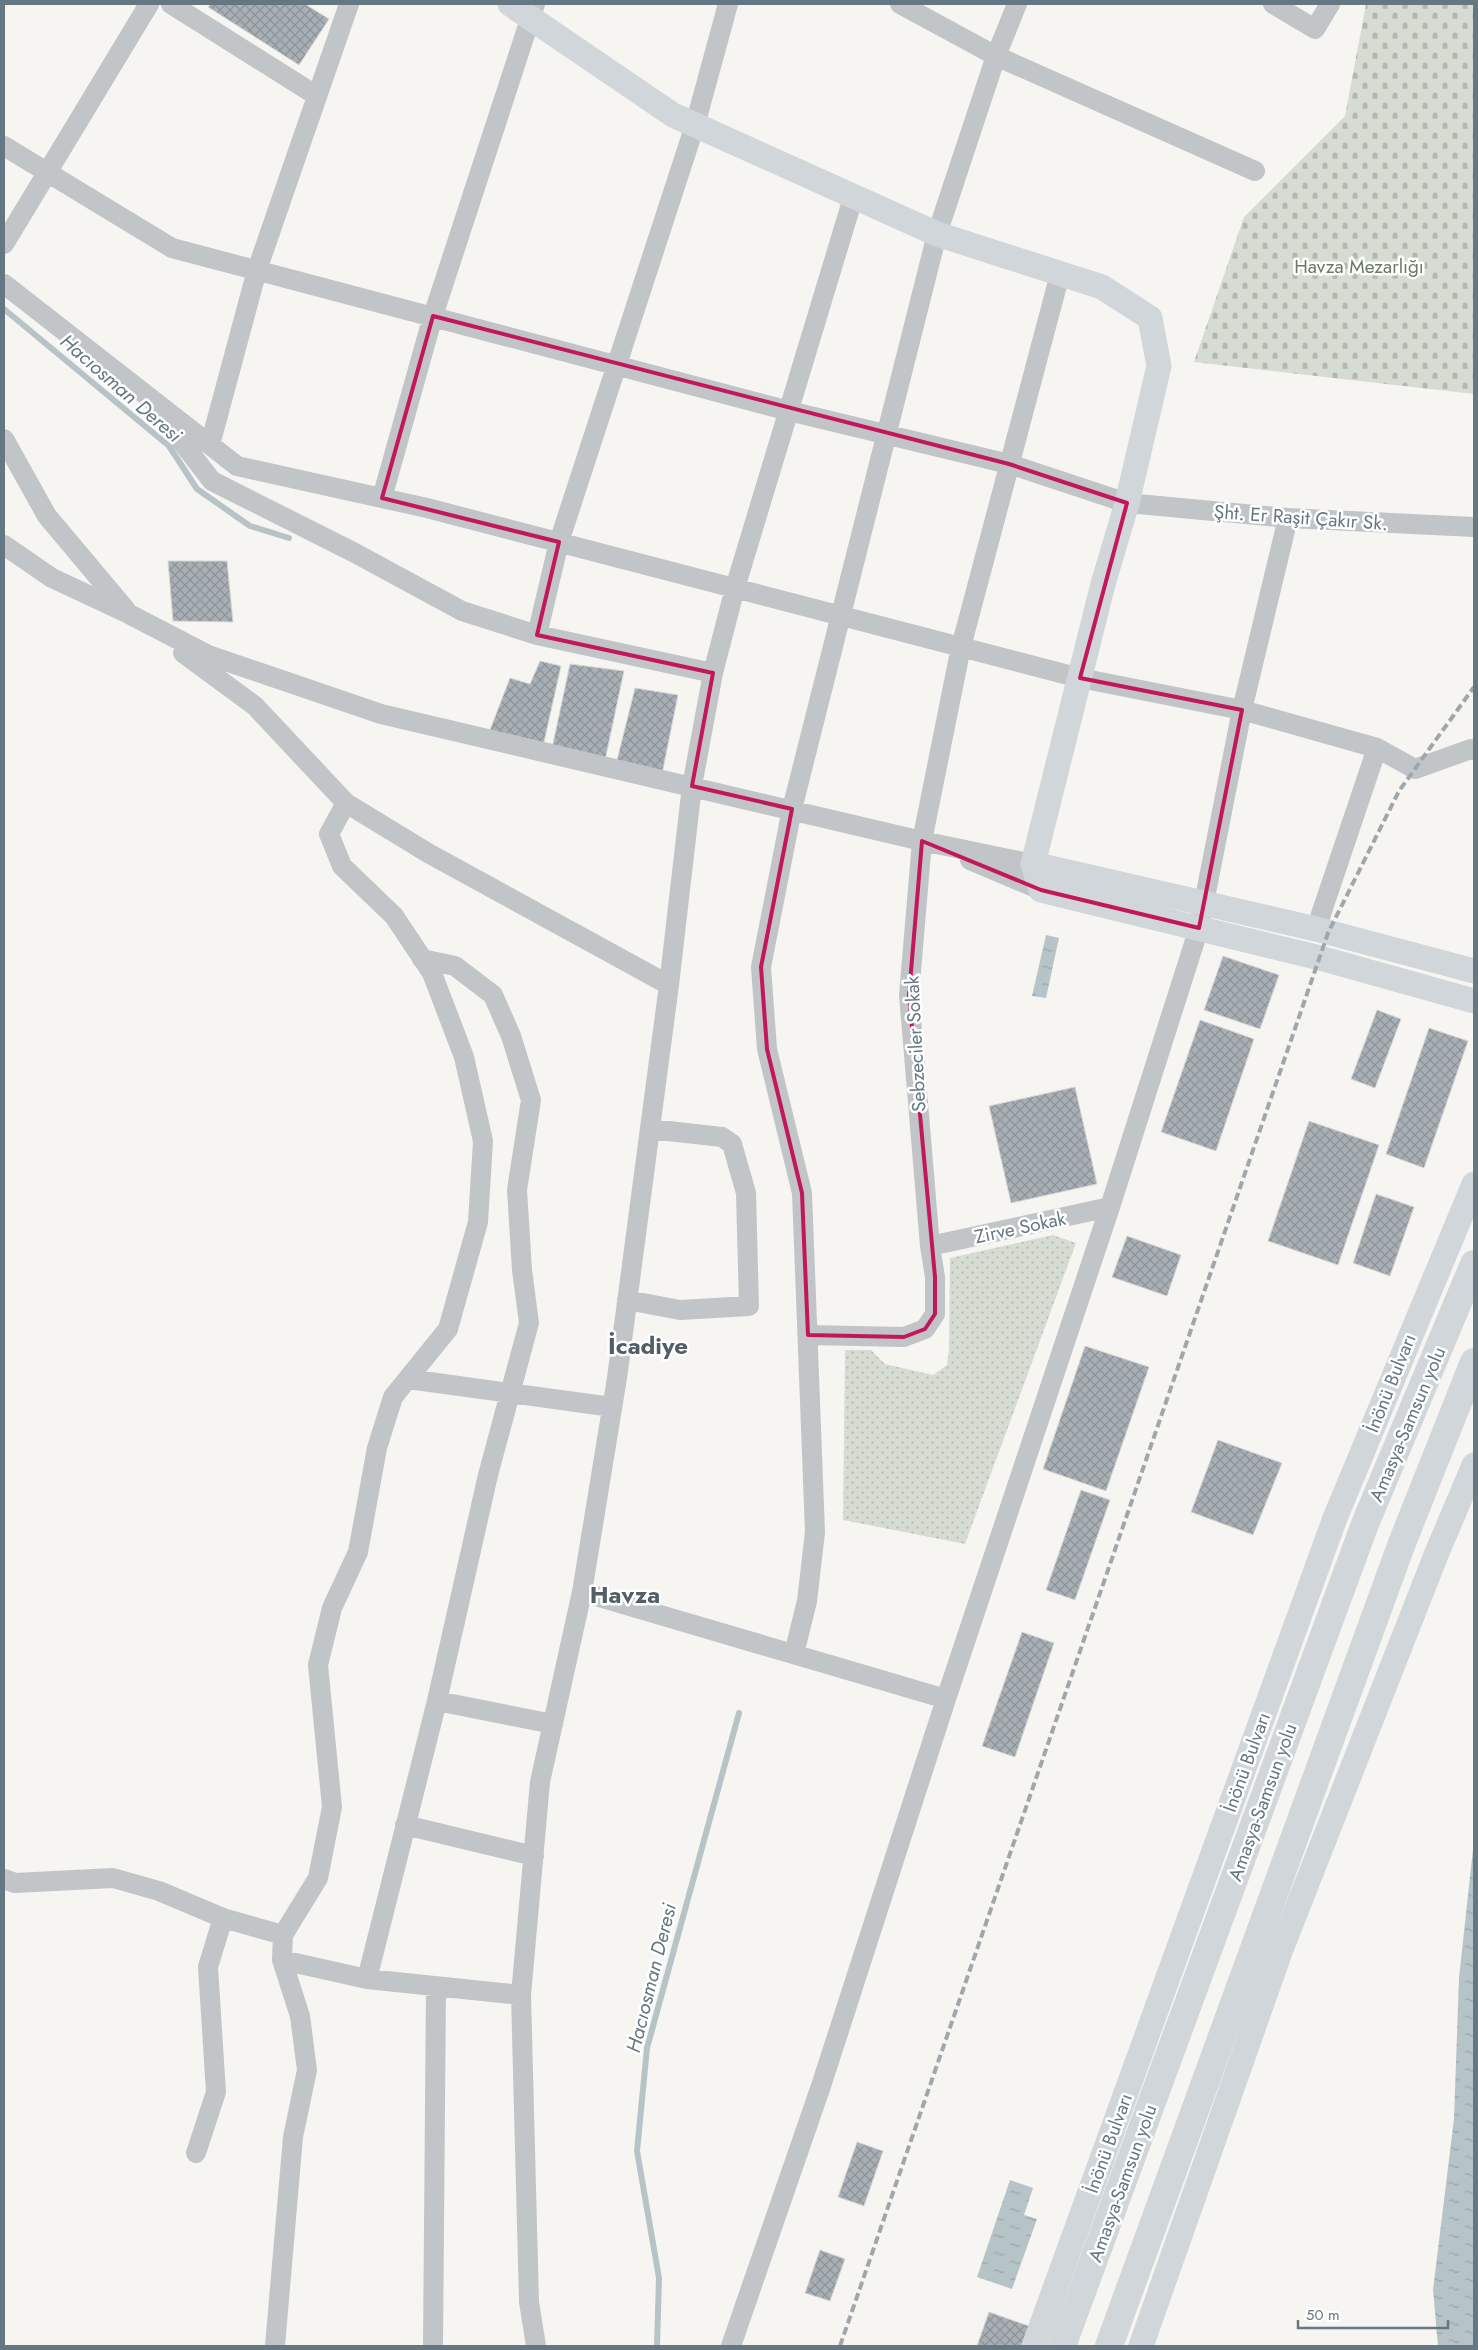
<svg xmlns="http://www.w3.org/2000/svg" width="1478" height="2350" font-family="Jost,sans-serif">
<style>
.cemetery{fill:url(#cemetery-stones)}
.park{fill:url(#park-dots)}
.water{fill:url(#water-ripples)}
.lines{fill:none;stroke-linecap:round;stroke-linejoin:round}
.stream{stroke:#b7c4c7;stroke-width:6}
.building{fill:url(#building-cross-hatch);stroke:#d7d7d5}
.minor{stroke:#c1c5c8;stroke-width:20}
.major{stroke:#d1d6da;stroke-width:25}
.highway{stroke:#d1d6da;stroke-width:28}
.rail{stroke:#a0a7ab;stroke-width:4;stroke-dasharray:8 4;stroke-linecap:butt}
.marked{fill:none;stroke:#c2185b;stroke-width:4;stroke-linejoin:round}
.labels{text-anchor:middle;stroke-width:5;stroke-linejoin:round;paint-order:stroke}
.park-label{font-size:19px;fill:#697a64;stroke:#fff}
.street-label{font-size:19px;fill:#657782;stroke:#fff}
.water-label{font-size:20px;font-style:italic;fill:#61787f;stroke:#fff}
.district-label{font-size:24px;font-weight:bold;fill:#535f68;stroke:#fff}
</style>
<defs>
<pattern id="cemetery-stones" width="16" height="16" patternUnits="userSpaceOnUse" patternTransform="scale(1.25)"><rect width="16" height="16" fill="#d7dcd3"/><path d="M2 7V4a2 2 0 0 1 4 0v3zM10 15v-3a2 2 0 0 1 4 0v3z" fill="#b2b7b1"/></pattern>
<pattern id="park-dots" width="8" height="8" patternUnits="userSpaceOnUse" patternTransform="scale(1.25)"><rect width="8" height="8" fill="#d7dcd3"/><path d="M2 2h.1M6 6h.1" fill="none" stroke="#b2b7b1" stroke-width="1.8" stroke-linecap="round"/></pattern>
<pattern id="water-ripples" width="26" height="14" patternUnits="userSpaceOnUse" patternTransform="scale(1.25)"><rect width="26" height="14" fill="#b7c4c7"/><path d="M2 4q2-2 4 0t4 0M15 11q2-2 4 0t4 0" fill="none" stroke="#98a4a7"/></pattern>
<pattern id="building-cross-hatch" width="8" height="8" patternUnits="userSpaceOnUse" patternTransform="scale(1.25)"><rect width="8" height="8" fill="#a8b0b5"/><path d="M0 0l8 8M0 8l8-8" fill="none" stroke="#8c9499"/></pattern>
</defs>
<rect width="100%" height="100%" fill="#f6f5f2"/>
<!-- cemetery -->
<path class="cemetery" d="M1366 4H1474V394L1194 362 1244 217 1345 116Z"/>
<!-- park -->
<path class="park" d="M1053 1235 1076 1243 965 1544 843 1520 845 1350H871L885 1364 933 1375 947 1365 949 1348 950 1258Z"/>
<!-- water -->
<path class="water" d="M1046 935 1059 938 1046 998 1032 996Z
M1474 1840V2346H1438L1433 2290 1454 2119 1459 1978Z
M1010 2180 1033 2188 1024 2215 1037 2219 1012 2289 977 2277Z"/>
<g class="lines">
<!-- stream -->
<path class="stream" d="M4 309 169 446 197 489 250 526 289 538
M657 2346 659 2278 637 2151 647 2048 739 1713"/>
</g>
<!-- building -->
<path class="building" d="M211 4H305L329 19 299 65 208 7Z
M168 561H227L233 622 173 621Z
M540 661 561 666 542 751 488 735 510 678 530 684Z
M570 664 624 671 604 765 551 753Z
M635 688 678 695 661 779 615 768Z
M1223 956 1279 975 1260 1029 1204 1010Z
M1377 1010 1401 1019 1375 1088 1351 1079Z
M1200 1020 1254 1039 1216 1151 1161 1132Z
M1429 1028 1468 1041 1424 1168 1386 1154Z
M1075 1087 1097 1184 1011 1203 989 1106Z
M1309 1121 1379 1145 1338 1265 1268 1241Z
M1376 1194 1414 1207 1390 1276 1353 1263Z
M1127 1236 1181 1255 1167 1296 1112 1277Z
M1085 1346 1149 1367 1106 1491 1043 1469Z
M1218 1440 1282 1463 1253 1535 1191 1512Z
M1081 1490 1110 1500 1075 1600 1046 1590Z
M1022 1632 1054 1643 1015 1757 982 1746Z
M857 2142 883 2151 864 2206 838 2197Z
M820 2250 845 2259 830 2301 805 2293Z
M989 2312 1029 2326 1022 2346H977Z"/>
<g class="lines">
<!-- minor -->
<path class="minor" d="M171 4 317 96
M900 4 996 56 1255 171
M1273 4 1315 29 1330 4
M4 146 172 248 789 411 1009 464 1127 503 1288 518 1474 527
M4 244 149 4
M4 284 237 466 427 508 1080 678 1242 710 1377 748 1415 769 1471 749 1474 750
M164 419 212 481 355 553 462 611 537 635 713 673
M4 439 47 516 126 610
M210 445 257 270 349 4
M382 498 433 316 535 4
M4 545 52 578 129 614 208 655 381 714 922 841 1033 864
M537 635 559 542 695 125 728 4
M183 653 255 706 346 803 428 853 669 985
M970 860 1041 890
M1316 929 1377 748
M930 1246 1110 1207
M627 1300 680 1310 749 1306 746 1193 732 1144 722 1137 650 1129
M808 1335 904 1337 925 1329 935 1314V1277L930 1246 909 995 922 841 961 647 1060 274
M408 1379 612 1407
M582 1592 946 1699
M794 1654 807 1601 815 1532 802 1193 767 1049 761 967 792 809 937 234 996 56 1017 4
M437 1701 553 1724
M405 1825 534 1856
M4 1879 15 1883 113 1878 159 1891 223 1918 283 1935
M282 1960 367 1979 521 1995
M367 1979 437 1701 488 1475 529 1323 522 1270 517 1190 531 1100 511 1036 493 995 455 966 422 959
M196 2153 216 2092 208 1967 223 1918
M275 2346 293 2137 307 2070 300 2016 282 1960 283 1935 318 1878 332 1807 318 1665 332 1608 358 1552 377 1448 393 1397 448 1329 478 1222 483 1141 464 1057 432 973 394 916 342 866 329 834 346 803
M433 2346 436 1987
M536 2346 529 2302 521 1995 540 1782 582 1592 617 1378 669 985 692 786 713 673 735 588 853 198
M731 2346 821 2086 946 1699 1110 1207 1199 928 1242 710 1288 518"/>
<!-- major -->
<path class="major" d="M510 4 673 115 937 234 1102 287 1150 318 1159 366 1127 503 1103 584 1033 864 1041 890 1320 958 1474 1001
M1033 864 1316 929 1474 971
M1034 2346 1335 1518 1474 1184
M1141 2346 1280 1952 1436 1555 1474 1465"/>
<!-- highway -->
<path class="highway" d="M1062 2346 1365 1524 1474 1264
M1109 2346 1402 1543 1474 1362"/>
<!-- rail -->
<path class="rail" d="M840 2346 1328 933 1399 791 1474 687"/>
</g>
<!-- marked area -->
<path class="marked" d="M433 316 1009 464 1127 503 1080 678 1242 710 1199 928 1041 890 922 841 909 995 935 1277V1314L925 1329 904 1337 808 1335 802 1193 767 1049 761 967 792 809 692 786 713 673 537 635 559 542 382 498Z"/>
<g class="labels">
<!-- park labels -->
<g class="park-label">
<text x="1359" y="273">Havza Mezarlığı</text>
</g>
<!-- street labels -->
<g class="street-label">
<text transform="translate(1301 517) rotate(4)" y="7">Şht. Er Raşit Çakır Sk.</text>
<text transform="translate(915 1044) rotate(-93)" y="7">Sebzeciler Sokak</text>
<text transform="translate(1020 1227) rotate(-12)" y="7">Zirve Sokak</text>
<text transform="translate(1390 1383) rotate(-68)" y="7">İnönü Bulvarı</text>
<text transform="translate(1407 1424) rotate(-67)" y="7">Amasya-Samsun yolu</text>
<text transform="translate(1246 1762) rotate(-70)" y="7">İnönü Bulvarı</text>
<text transform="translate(1262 1802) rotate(-70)" y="7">Amasya-Samsun yolu</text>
<text transform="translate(1108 2143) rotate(-70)" y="7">İnönü Bulvarı</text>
<text transform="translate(1122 2183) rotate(-70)" y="7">Amasya-Samsun yolu</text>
</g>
<!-- water labels -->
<g class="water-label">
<text transform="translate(121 388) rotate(41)" y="7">Hacıosman Deresi</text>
<text transform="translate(651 1978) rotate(-76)" y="7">Hacıosman Deresi</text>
</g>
<!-- district labels -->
<g class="district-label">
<text x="648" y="1354">İcadiye</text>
<text x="625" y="1603">Havza</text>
</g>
</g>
<!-- border -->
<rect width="1478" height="2350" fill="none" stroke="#657782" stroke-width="10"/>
<!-- scale -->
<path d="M1298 2320v8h150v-8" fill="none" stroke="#657782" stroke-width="2.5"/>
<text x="1306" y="2320" font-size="15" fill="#657782" stroke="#ffffff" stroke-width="4" paint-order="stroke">50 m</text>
</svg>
